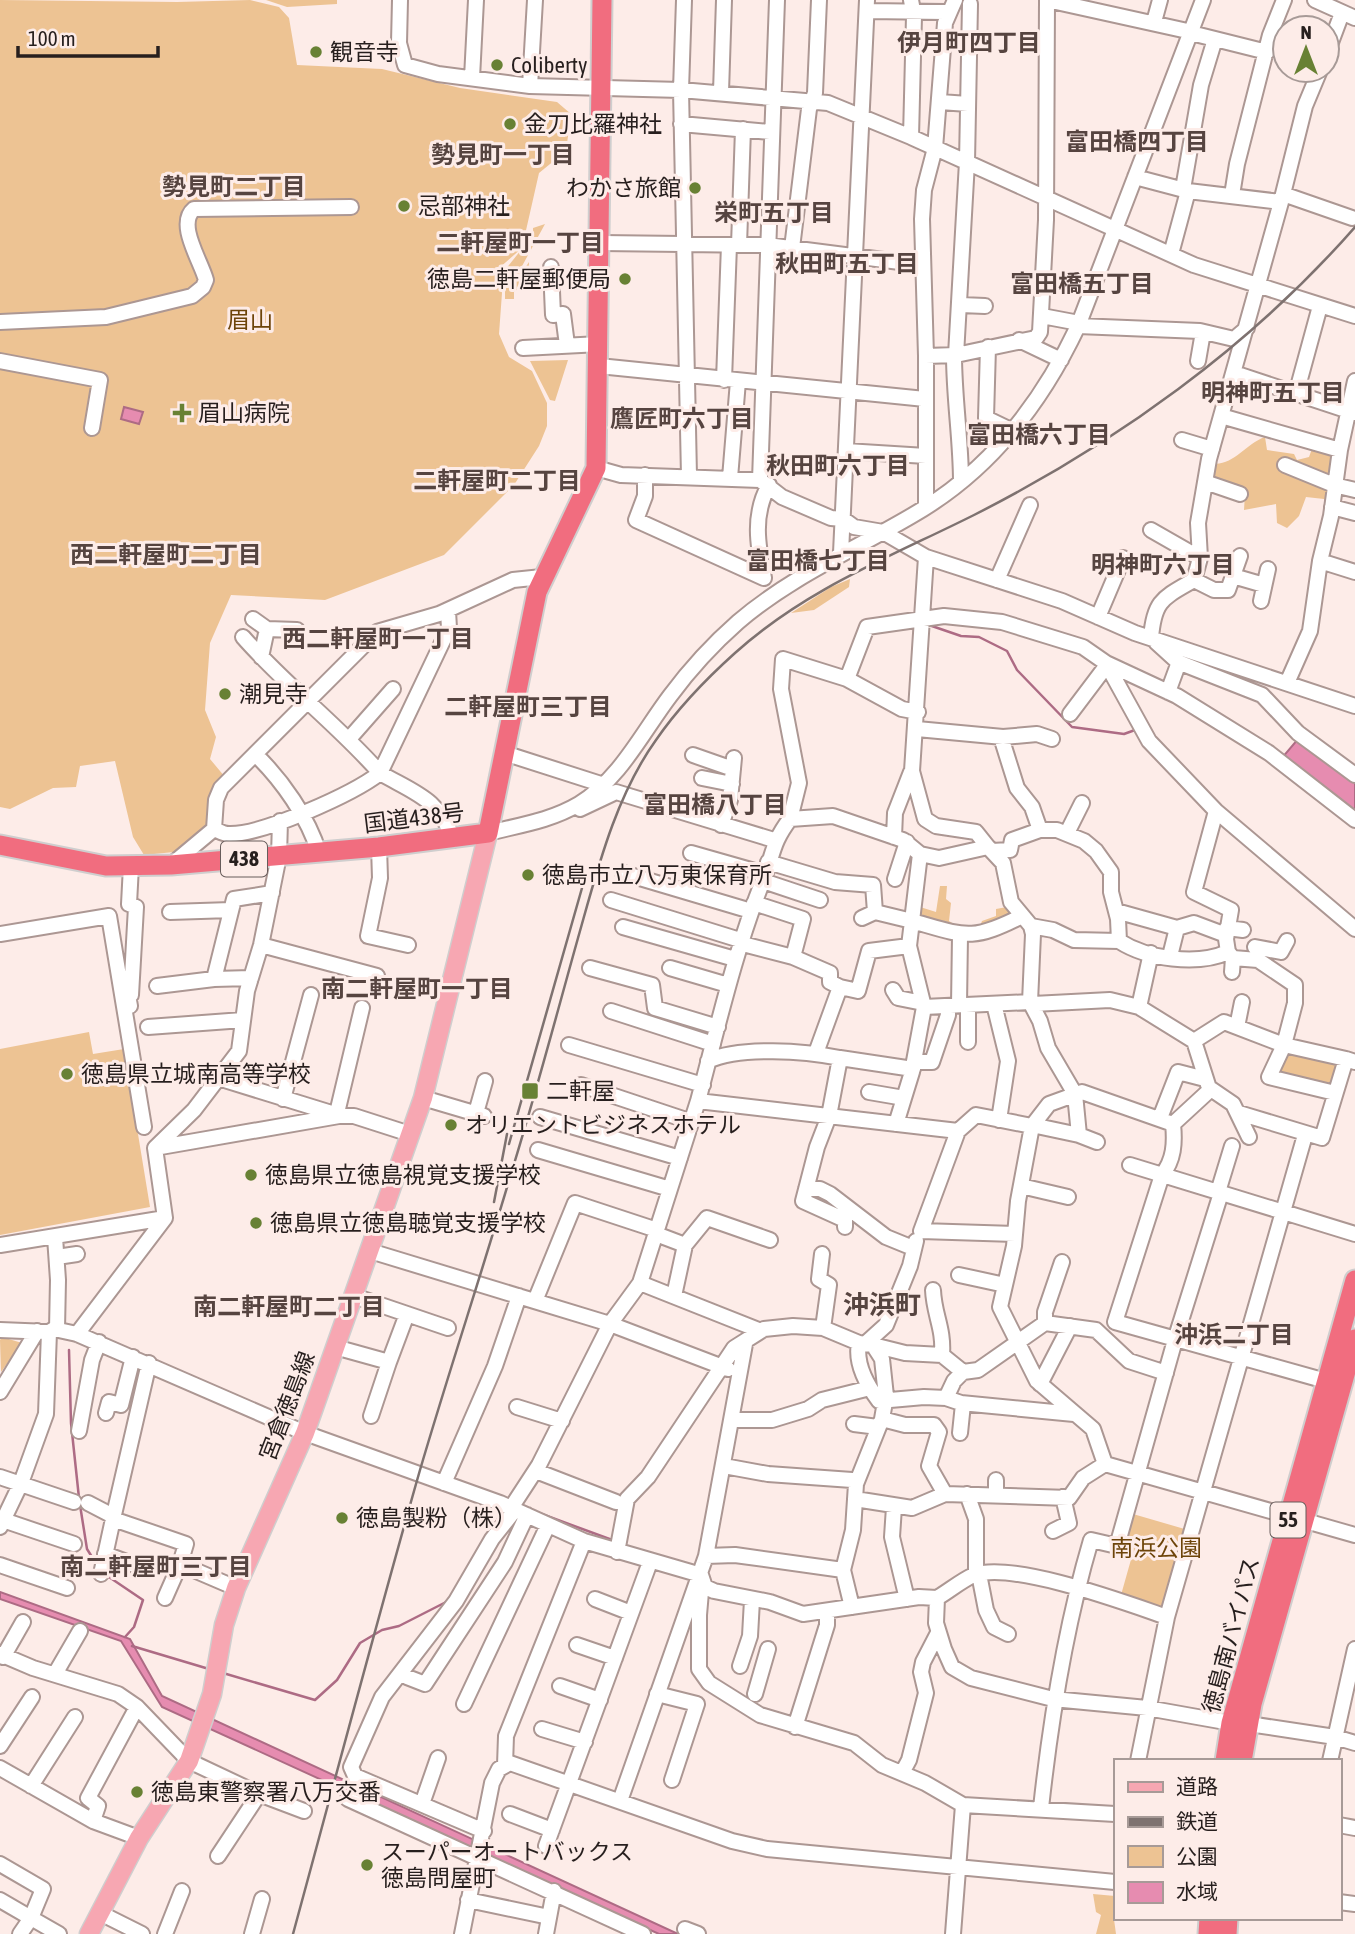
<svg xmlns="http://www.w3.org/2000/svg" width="1355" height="1934" font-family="'Asap Condensed','Noto Sans JP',sans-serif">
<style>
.green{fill:#edc393}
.water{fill:#e68cb0;stroke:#ad6b84;stroke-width:2}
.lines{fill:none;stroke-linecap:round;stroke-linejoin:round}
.stream{stroke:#ad6b84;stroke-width:2.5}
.minor-casing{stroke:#ac9793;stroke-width:18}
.major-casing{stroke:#cfcece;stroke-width:21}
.highway-casing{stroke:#cfcece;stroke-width:23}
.minor{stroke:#fff;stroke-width:14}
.major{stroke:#f7a7b2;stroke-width:18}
.highway{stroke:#f16d7f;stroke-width:19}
.rail{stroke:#7e7270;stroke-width:2.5}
.poi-dot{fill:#688134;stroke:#fdece8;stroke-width:2.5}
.labels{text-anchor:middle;stroke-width:6;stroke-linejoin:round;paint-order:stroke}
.shield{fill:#fdece8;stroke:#675c5b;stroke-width:2}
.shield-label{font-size:21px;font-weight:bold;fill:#271f1e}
.poi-label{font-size:23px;fill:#271f1e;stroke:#fdece8;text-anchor:start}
.park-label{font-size:23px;fill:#6d4409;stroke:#fdece8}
.street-label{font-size:23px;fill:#271f1e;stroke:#fdece8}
.neighbourhood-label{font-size:24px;font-weight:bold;fill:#564440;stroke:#fdece8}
.quarter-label{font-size:26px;font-weight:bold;fill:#564440;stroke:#fdece8}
</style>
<rect width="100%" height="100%" fill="#fdece8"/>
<!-- green -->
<path class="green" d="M0 0 177 2 250 0 279 7 289 18 297 65 382 69 460 88 557 102 571 114 566 151 539 173 522 248 498 269 502 293 499 334 509 357 532 371 547 403V426L539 446 514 485 444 555 325 600 231 595 210 643 205 710 216 737 210 759 225 777 211 792 213 824 184 851 144 855 133 837 115 761 80 766 76 787 53 788 10 809 0 807Z
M266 0H337V4L287 7Z
M545 224 521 268H525L529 262 528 287H520L514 292V299H505V270L533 235V228Z
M568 360 555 401 550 400 530 361Z
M1265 437 1267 450 1294 454 1297 460 1309 457 1313 446 1335 453 1326 508 1324 499 1306 497 1299 516 1287 528 1277 523 1276 504 1244 510 1245 493 1209 481 1210 463C1232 468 1245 444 1265 437Z
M850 579 849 587 814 610 791 613 831 587Z
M940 886H947L946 899 951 903 949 921 957 926H980L982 921 996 916V909L1007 907 1014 916 973 932 914 918 917 906 936 912Z
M89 1032 93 1054 124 1049 150 1207 0 1235V1049Z
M1286 1049 1341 1061 1333 1089 1274 1074Z
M2 1337 22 1343 1 1372 0 1340Z
M1133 1514 1188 1530 1165 1605 1161 1607 1121 1595 1132 1556 1121 1552Z
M1093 1894 1115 1896 1113 1912 1116 1934H1096L1101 1915 1096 1912Z"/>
<!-- water -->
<path class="water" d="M124 407 143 412 139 424 121 419Z
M1298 739 1355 776V812L1281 759Z
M0 1592 130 1639 162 1696 678 1934H659L162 1707 121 1641 0 1599Z"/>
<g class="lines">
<!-- stream -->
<path class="stream" d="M926 624 961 636 979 637 1007 651 1017 670 1072 727 1124 734 1135 730
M69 1350 71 1423 79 1498
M80 1505 87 1549 97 1565
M539 1513 615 1541
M494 1526 500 1514H505
M106 1575 143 1600 134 1627 125 1637
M132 1646 209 1669
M223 1673 315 1700 337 1680 360 1643 382 1630 399 1626 450 1600"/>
<!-- minor casing -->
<g class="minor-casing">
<path id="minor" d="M400 0 399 43 405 65 438 74 530 86 681 90 828 103 911 137 1194 265 1355 316
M684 0 681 90 689 476
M911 0 914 16 911 137
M1047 0 1192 32
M1315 0 1355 18
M970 4 967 162 956 355 1036 338 1040 332 1046 220 1047 0
M867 11 945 12
M1154 22 1160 0
M1191 33 1267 52
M1327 53 1342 13
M472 78 476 0
M530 86 535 0
M721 92 724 0
M940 102 968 104
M681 124 770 132
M1135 177 1188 191 1281 202 1209 459 1198 523 1200 558 1194 580C1163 598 1154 600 1151 638
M1183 189 1201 85 1215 39
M1283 194 1352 218
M1232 195 1237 164 1270 35 1284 0
M1281 202 1305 106 1320 70
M601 243 767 245 923 265
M739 245 743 129
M792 248 809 109 815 93 819 0
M1171 254 1188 191
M551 267 553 315 563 314 567 345
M961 305 985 306
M1042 316 1079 323
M0 322 106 317 192 296 203 287 206 280C201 261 176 224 194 209L351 207
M1078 326 1200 331 1234 339 1247 328
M1019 340 1061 360
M988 347 986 418 1013 431
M523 348 600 344
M954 355C954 398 961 440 961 482
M926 356 956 355
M0 361 100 380 92 428
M1198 361 1203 332
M599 366 925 399
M1234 373 1355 413
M724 380 729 245
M1296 394 1320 306
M1221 416 1340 450 1355 381
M1182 440 1212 449
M1340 450 1331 516 1320 561 1355 572
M846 451 926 456
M1285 465 1334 485 1355 490
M596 468 621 475 760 480 782 497 831 518 843 519 854 527 883 532 926 557 1062 601 1135 633 1355 706
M645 475V496L636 520 764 578C758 546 752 515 769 485
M730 478 738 381
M760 480 777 0
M1205 482 1240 494
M926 507V356L922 219 924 190 935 148 945 23 955 0
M1332 507 1355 513
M1151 530 1200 558
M841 553 867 0
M926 557 912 771 925 819 936 826 976 832 988 847
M1233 576 1264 585
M997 580 1030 505
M1194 580 1214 590H1228L1240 556
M1261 601 1268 569
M1098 617 1123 558
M253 619 267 629
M243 637C286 686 338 725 380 773L449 628 448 611
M1156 642 1178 662 1262 695 1298 733 1355 775
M261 657 267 629 297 630
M1106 663 1149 741 1216 811 1355 929
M847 679 902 709 918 712
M1287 683 1310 631 1320 561
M1168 692 1179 662
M1070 714 1107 665
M917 729 1003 737 1037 734 1052 739
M1001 737 1017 788 1032 807 1040 830
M349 739 393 689
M504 753 604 785
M255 754C282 780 308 817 319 853
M693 755 733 769
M702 778 732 784
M580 809 616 792 774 840
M790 819 799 783 781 689 783 659 847 679 867 627 944 616 1002 622 1083 647 1106 663 1177 696 1269 753 1355 820
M721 825 730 800 734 758
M214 829C219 831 223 834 229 834 262 835 353 794 380 773 415 793 440 799 453 840
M488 833C520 825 550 821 579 804 620 779 642 733 670 696 690 669 713 644 738 622 794 574 861 547 923 509 993 466 1043 400 1078 326L1203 0
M1067 833 1082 803
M894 837 895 813 911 772
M379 847 380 878 368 936 408 945
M992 851 1010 850 1012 840 1040 830H1057L1084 841 1096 851 1111 872V892L1118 919 1119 941C1147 959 1197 966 1228 952L1226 939 1231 910 1194 892 1216 811
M691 853 765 874
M920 854 912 921C965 936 971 942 1022 916
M768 862 835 882 873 885 875 912
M171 865 214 829 216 800 221 788 377 632 439 614 513 580 542 577
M623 873 751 911
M895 879 907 842
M763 881 820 900
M611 900 740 940
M1116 911 1177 928 1170 956
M170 912 231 910
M862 918 875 912 912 921 909 946 924 1007
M1031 926 1053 930 1074 940 1119 941
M623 927 735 959
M1177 928 1194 923 1226 935
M1227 928 1243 930
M0 934 109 916 144 1127
M739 943 793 957 803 919 754 903
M261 945 377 976
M1255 947 1281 952 1287 941
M793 957 830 973V982L840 987 816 1053
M590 968 652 985 655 1008 718 1027
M670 968 728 985
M1232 972 1233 958
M251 978 214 979 234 899 272 893
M157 986 214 979
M840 987 858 991 869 951 909 946
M893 990 898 998 923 1003
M1030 1002 1040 1021 1048 1048 1075 1094 1079 1135 1032 1125
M994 1004 1008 1061 999 1120
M1033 1004 1110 1000 1139 1007 1194 1041 1224 1022 1284 1045 1295 1003V985L1258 960 1233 958 1228 952
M959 1005 960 936
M968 1005V1042
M130 1006 128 995H131L136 907 129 904 131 866
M1139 1007 1151 953
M611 1011 713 1044
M148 1027 243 1020
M1237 1027 1242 1002
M1194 1041 1208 1085
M569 1045 703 1085
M840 1058 913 1069
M708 1061C740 1046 805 1051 840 1058L829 1116 817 1147 803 1201 845 1220V1227
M914 1062H932L948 1015V1006
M218 1078 338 1115
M581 1085 692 1122
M869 1092 904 1098
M1335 1093 1269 1077 1284 1045 1346 1059
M423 1098 484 1116
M283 1099 311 995
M698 1101C718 1026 735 950 764 878 774 852 772 843 790 819L833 816 903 840 920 854 939 858 988 847 1003 863 1011 902 1031 926 1033 934 1030 1002 924 1007 912 1072 896 1124
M337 1113 362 1008
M476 1113 485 1081
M1239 1113 1322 1138 1346 1059 1355 1062
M540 1117 680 1158
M1160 1118 1178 1072 1205 1079
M1173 1124 1211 1089 1233 1104 1249 1137
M1032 1126 1018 1201 1014 1246 1000 1307 1037 1381 1093 1429 1105 1464 1355 1535
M958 1131 921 1231 1015 1234
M1079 1135 1097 1142
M155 1148 339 1116H354L410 1134
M538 1150 670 1189
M1130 1165 1355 1234
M1021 1186 1068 1197
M806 1189H820L830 1194 886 1237 913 1248
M1218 1192 1232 1146
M165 1218 155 1148 194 1110 239 1051 247 991 261 945 279 856 280 821
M656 1234 685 1245 707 1218 770 1240
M55 1237 58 1280 57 1329
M0 1245 165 1218 77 1334
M370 1251 610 1324 728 1369
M822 1254 819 1279 829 1285 823 1328
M57 1257 77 1254
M959 1275 1005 1285
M640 1283 761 1331
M933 1290C934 1315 944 1328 942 1355
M354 1296 448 1328
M674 1296 685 1245
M535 1301 575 1203 657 1230
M1045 1323V1312L1062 1262
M0 1330 49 1332 54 1329 77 1334 305 1433 500 1503 584 1541 701 1575
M859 1343C855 1363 867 1385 879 1401L924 1397 946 1398 961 1403 1074 1414
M865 1344 886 1325 910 1266 916 1241
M873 1345 905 1353 942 1355 963 1372 978 1370 1045 1323 1096 1330 1129 1361 1166 1373
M335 1347 389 1362 407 1314
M149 1363 113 1519 186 1544 180 1564 236 1588
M1040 1384 1070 1326
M0 1392 37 1331
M946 1398 954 1381 963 1372
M517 1407 562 1421
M106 1413 109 1402 121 1405 133 1357
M371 1416 389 1362
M882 1419 905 1425H934L939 1432 929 1466 945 1494
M731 1420H772L808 1409 822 1400 870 1388
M854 1424 878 1427
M79 1431 92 1360 99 1342
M960 1433 963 1404
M724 1466 768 1474 852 1480 856 1484
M536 1471 616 1502
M0 1477 74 1502
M444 1483 495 1366 519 1296
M967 1494 976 1519V1574
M996 1494V1480
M855 1499 912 1508 945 1494 1069 1498 1083 1478 1105 1464
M88 1503 113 1516
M894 1507 892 1537 907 1599
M511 1508 539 1465 610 1324 640 1283 698 1101 958 1131 976 1115 1032 1126 1049 1104 1082 1092 1173 1124C1175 1143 1174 1160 1162 1175L1115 1322 1326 1381
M3 1520 74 1544
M0 1527 21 1483 46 1414 49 1332
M1053 1531 1069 1523 1063 1497
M617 1552 627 1499 648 1477 734 1348 764 1329 793 1326 823 1328 859 1343 873 1345 882 1359 886 1396 882 1419 856 1484 853 1530 843 1570 852 1607
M105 1554 148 1570
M706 1556 735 1555 843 1570
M0 1565 67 1588
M101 1574 113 1519
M979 1574 986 1610 994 1627 1008 1634
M701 1575 705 1587 714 1591 770 1602 803 1614 919 1597 937 1598 936 1623 944 1649 952 1667 971 1678 1053 1699 1147 1708 1231 1723
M705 1587 701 1592 699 1615V1669L709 1683 760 1715 854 1743 882 1765 925 1783 963 1805
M165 1598 180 1564
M937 1598C949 1591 962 1580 974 1575 1013 1561 1126 1603 1167 1617
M595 1599 631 1613
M577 1645 615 1658
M0 1654 33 1668 118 1694 137 1707 189 1761 259 1794 218 1856
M3 1657 23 1622
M740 1666 750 1636 752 1600
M55 1674 80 1631
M407 1677 425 1684 505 1562 527 1515
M560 1686 600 1700
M657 1694 697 1704 672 1780
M755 1694 768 1649
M464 1704 548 1525
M1249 1724 1335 1737 1355 1743
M795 1727 827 1625V1613
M542 1729 585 1742
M0 1746 32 1697
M1138 1761 1167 1617 1305 1135
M1330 1761 1355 1649
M505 1765 506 1736 584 1541
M0 1768 93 1821 139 1838
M902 1773 909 1760 926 1693 921 1672 923 1662 938 1633
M31 1786 75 1717
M259 1794 304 1811
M348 1799 643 1934
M620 1801 706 1556 745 1344
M422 1804 438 1758
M1041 1808C1051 1716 1065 1628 1091 1540L1117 1546 1175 1340 1221 1193
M510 1814 552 1830
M93 1821 98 1806 88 1798 137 1707
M1339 1825 1355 1828
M484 1831 355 1776 351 1767 382 1697 456 1601 492 1539 515 1510
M546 1846 650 1562
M0 1864 43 1889 31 1918 0 1900
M468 1900 549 1917
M1339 1902 1355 1904
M100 1913 142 1934
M685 1929 698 1934
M20 1934 31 1918 59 1934
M165 1934 182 1891
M252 1934 262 1899
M462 1934 492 1783 499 1769 510 1763 732 1841 767 1849 1115 1882
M546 1934 554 1891
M953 1934 963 1805 1115 1814"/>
</g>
<!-- major casing -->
<g class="major-casing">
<path id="major" d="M89 1934 139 1838 189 1761 212 1694 224 1625 236 1588 305 1433 423 1098 488 833"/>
</g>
<!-- highway casing -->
<g class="highway-casing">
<path id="highway" d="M0 845 106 866 171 865 379 847 488 833 537 592 596 468 602 0
M1225 1761 1231 1723 1355 1280
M1242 1761 1252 1704 1355 1339
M1208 1934 1209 1918
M1227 1934 1228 1918"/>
</g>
<!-- minor -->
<use href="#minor" class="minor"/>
<!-- major -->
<use href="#major" class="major"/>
<!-- highway -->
<use href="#highway" class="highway"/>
<!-- rail -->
<path class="rail" d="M509 1144 584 881
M494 1202 507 1134
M293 1934C335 1780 376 1624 420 1470 450 1368 484 1266 514 1164 537 1089 557 1013 578 938 597 871 615 797 656 740 678 708 706 679 735 653 806 589 890 557 974 515 1116 443 1250 347 1355 227"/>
</g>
<!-- markers -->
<g class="poi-dot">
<circle cx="316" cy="52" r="7"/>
<circle cx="497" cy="65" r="7"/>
<circle cx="510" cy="124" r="7"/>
<circle cx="695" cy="188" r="7"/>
<circle cx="404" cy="206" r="7"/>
<circle cx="625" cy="279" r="7"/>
<path d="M178.5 402.5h7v7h7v7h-7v7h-7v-7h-7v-7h7z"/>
<circle cx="225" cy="694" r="7"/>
<circle cx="528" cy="875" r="7"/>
<circle cx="67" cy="1074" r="7"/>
<rect x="521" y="1082" width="18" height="18" rx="3.5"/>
<circle cx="451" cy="1125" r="7"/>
<circle cx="251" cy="1175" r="7"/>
<circle cx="256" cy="1223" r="7"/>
<circle cx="342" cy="1518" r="7"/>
<circle cx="137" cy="1792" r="7"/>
<circle cx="367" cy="1865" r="7"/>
</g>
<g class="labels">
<!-- shield labels -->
<g class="shield">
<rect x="221" y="841.5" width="46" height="35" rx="5"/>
<rect x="1270.5" y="1502.5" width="35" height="35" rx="5"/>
</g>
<g class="shield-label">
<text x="244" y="866">438</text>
<text x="1288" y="1527">55</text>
</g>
<!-- poi labels -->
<g class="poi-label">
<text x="330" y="60">観音寺</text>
<text x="511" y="73">Coliberty</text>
<text x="524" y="132">金刀比羅神社</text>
<text x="681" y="196" text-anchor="end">わかさ旅館</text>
<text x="418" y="214">忌部神社</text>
<text x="611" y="287" text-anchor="end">徳島二軒屋郵便局</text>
<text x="198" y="421">眉山病院</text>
<text x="239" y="702">潮見寺</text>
<text x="542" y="883">徳島市立八万東保育所</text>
<text x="81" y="1082">徳島県立城南高等学校</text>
<text x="546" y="1099">二軒屋</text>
<text x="465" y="1133">オリエントビジネスホテル</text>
<text x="265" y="1183">徳島県立徳島視覚支援学校</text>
<text x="270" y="1231">徳島県立徳島聴覚支援学校</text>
<text x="356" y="1526">徳島製粉（株）</text>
<text x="151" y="1800">徳島東警察署八万交番</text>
<text x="381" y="1860">スーパーオートバックス<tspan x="381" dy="26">徳島問屋町</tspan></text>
</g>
<!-- park labels -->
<g class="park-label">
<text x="250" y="328">眉山</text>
<text x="1156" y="1556">南浜公園</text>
</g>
<!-- street labels -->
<g class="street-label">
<text transform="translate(414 818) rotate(-7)" y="8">国道438号</text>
<text transform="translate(287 1406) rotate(-69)" y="8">宮倉徳島線</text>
<text transform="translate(1231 1635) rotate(-75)" y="8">徳島南バイパス</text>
</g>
<!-- neighbourhood labels -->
<g class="neighbourhood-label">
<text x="969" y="51">伊月町四丁目</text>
<text x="1137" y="150">富田橋四丁目</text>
<text x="503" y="163">勢見町一丁目</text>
<text x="234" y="195">勢見町二丁目</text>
<text x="774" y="221">栄町五丁目</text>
<text x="520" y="251">二軒屋町一丁目</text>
<text x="847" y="272">秋田町五丁目</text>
<text x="1082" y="292">富田橋五丁目</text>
<text x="1273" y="401">明神町五丁目</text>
<text x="682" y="427">鷹匠町六丁目</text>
<text x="1039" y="443">富田橋六丁目</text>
<text x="838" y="474">秋田町六丁目</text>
<text x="497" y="489">二軒屋町二丁目</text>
<text x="166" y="563">西二軒屋町二丁目</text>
<text x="818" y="569">富田橋七丁目</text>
<text x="1163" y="573">明神町六丁目</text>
<text x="378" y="647">西二軒屋町一丁目</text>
<text x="528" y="715">二軒屋町三丁目</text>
<text x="715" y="813">富田橋八丁目</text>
<text x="417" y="997">南二軒屋町一丁目</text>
<text x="289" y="1315">南二軒屋町二丁目</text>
<text x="1234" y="1343">沖浜二丁目</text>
<text x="156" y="1575">南二軒屋町三丁目</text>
</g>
<!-- quarter labels -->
<g class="quarter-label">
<text x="882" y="1314">沖浜町</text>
</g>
</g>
<!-- legend -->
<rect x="1114" y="1759" width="228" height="161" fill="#fdece8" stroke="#a79a97" stroke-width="2"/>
<rect x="1128" y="1782" width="35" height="10" fill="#f7a7b2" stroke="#a79a97" stroke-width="2"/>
<text x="1176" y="1794" font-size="21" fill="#271f1e">道路</text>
<rect x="1128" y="1817" width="35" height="10" fill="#7e7270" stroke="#a79a97" stroke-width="2"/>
<text x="1176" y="1829" font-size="21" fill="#271f1e">鉄道</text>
<rect x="1128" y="1846" width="35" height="21" fill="#edc393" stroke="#a79a97" stroke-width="2"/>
<text x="1176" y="1864" font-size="21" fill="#271f1e">公園</text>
<rect x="1128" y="1882" width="35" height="21" fill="#e68cb0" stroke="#a79a97" stroke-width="2"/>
<text x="1176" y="1899" font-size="21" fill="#271f1e">水域</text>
<!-- north arrow -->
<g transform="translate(1306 49)"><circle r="33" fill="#fdece8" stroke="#a79a97" stroke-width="2"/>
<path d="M0-5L12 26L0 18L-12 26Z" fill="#688134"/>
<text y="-10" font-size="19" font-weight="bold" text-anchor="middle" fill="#271f1e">N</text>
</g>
<!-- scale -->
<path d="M18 46v10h140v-10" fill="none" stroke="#271f1e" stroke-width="3.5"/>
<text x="28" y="46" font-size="21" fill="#271f1e" stroke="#fdece8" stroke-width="5" paint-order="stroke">100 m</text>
</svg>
